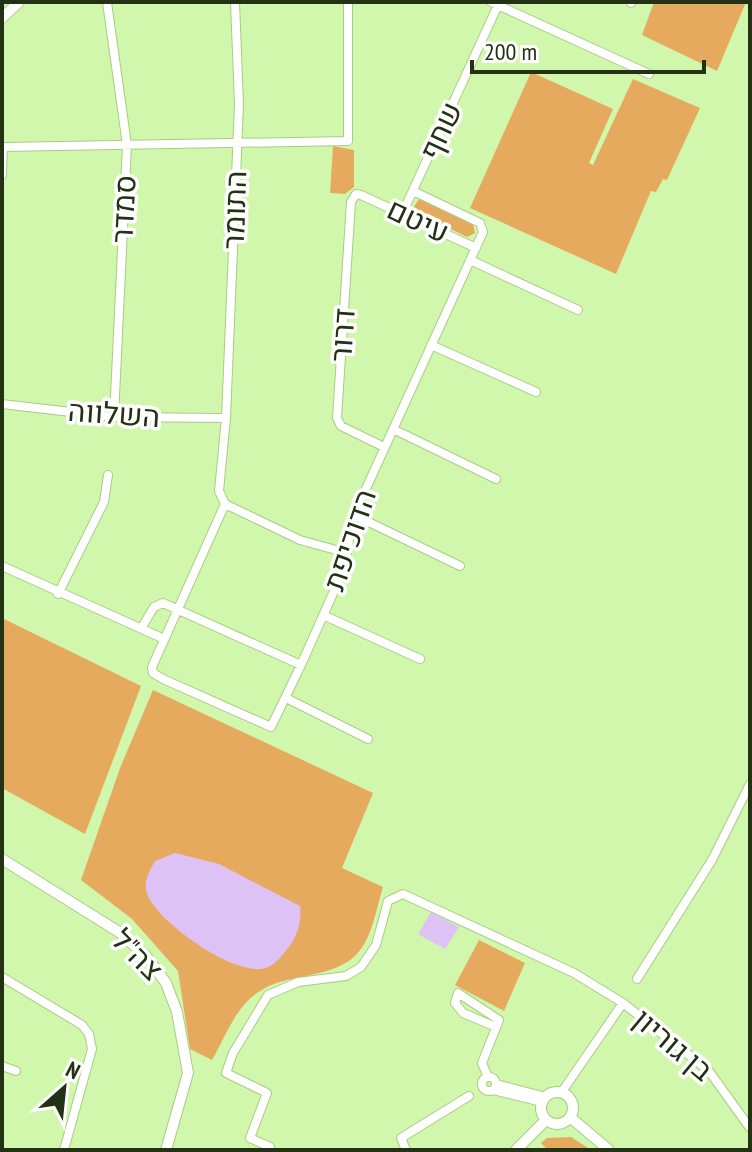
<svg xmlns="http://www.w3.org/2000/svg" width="752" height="1152" font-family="'PT Sans Narrow',Heebo,sans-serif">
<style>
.green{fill:#e6aa5f}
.water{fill:#dec1f5}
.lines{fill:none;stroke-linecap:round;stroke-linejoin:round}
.minor-casing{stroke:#a8cc84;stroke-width:10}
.tertiary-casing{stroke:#a8cc84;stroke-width:12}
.minor{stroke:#fff;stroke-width:8}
.tertiary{stroke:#fff;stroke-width:10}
.labels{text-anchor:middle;stroke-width:7;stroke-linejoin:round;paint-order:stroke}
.street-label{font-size:30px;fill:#233114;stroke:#fff}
</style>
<rect width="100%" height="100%" fill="#d1f7ad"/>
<!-- green -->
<path class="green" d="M654 2H746L717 71 642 35Z
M531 72 613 109 589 163 593 165 633 79 700 108 667 180 663 179 656 192 651 191 616 274 470 208Z
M333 146 354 150V187L345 194 330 193Z
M419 199 473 224 475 233 467 237 416 212 413 208Z
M2 618 141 686 85 834 2 788Z
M153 690 373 793 342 868 383 887C376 909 372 940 355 956 329 980 286 972 257 993 235 1008 225 1038 212 1060L190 1049 178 971 132 919 81 880 120 768Z
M479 940 525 963 504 1011 455 985Z
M571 1137 591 1150H548L541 1143 547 1138Z"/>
<!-- water -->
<path class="water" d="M175 853 219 864 300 906C302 923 297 938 285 952 278 960 272 968 261 969 229 972 161 924 148 896 142 883 149 872 155 861Z
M431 912 459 927 445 949 418 934Z"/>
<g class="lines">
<!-- minor casing -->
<g class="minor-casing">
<path id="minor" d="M107 2 127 145 114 417
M235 2 239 104 226 418 219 491 225 504 152 667 153 673 163 679 271 727 301 665
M491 2 649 74
M631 3 632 2
M2 175 3 147 348 141V2
M403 212 498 5
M470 260 578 310
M431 345 536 392
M2 404 114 417 226 418
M393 429 496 479
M384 447 341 426 337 418 351 202 356 194 361 195 476 248
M225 504 300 540 347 553
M354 515 460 566
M2 566 162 638
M58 594 104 502 108 475
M323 615 420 659
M142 627 154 607 163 603 301 665 343 571 354 515 483 232 480 223 413 191
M286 698 368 739
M2 977 82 1025 89 1034 92 1049 64 1150
M637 979 712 860 750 784
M2 1066 16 1071
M482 1084a7 7 0 1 1 14 0a7 7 0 1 1-14 0Z
M488 1077 482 1063 499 1020 458 993 455 1003 463 1013 496 1027
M496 1084 546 1097
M493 1090 542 1102
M561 1093 623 1003
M269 1150 270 1147 250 1138 267 1093 226 1073 233 1053 268 995 298 982 346 976 361 967 376 945 388 901 403 894 574 973 623 1003 709 1071 750 1128
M406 1150 401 1138 469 1096"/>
</g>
<!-- tertiary casing -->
<g class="tertiary-casing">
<path id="tertiary" d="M2 18 19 2
M2 859 119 932 146 956 166 983 177 1012 188 1073 166 1150
M541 1108a16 16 0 1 1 32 0a16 16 0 1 1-32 0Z
M570 1117 609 1150
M516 1150 546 1120"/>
</g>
<!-- minor -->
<use href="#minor" class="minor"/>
<!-- tertiary -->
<use href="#tertiary" class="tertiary"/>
</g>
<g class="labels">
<!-- street labels -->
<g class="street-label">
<text transform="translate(441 131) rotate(-65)" y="10">שחף</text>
<text transform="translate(124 209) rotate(-87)" y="10">סמדר</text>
<text transform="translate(235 210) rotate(-88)" y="10">התומר</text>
<text transform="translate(418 221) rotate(25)" y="10">עיטם</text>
<text transform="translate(343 335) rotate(-86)" y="10">דרור</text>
<text transform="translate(114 414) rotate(4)" y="10">השלווה</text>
<text transform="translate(350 540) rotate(-71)" y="10">הדוכיפת</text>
<text transform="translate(137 955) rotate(45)" y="10">צה"ל</text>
<text transform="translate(673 1045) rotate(40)" y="10">בן גוריון</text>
</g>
</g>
<!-- border -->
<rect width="752" height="1152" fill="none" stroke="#233114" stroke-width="8"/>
<!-- north arrow -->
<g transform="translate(64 1088) rotate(27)" stroke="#ffffff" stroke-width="6" paint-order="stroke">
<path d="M0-6L14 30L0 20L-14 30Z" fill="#233114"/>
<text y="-12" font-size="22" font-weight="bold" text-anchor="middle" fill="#233114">N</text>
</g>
<!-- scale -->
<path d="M472 60v12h232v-12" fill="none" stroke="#233114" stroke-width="4"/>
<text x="484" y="60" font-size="24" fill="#233114" stroke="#ffffff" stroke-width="6" paint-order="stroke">200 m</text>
</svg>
